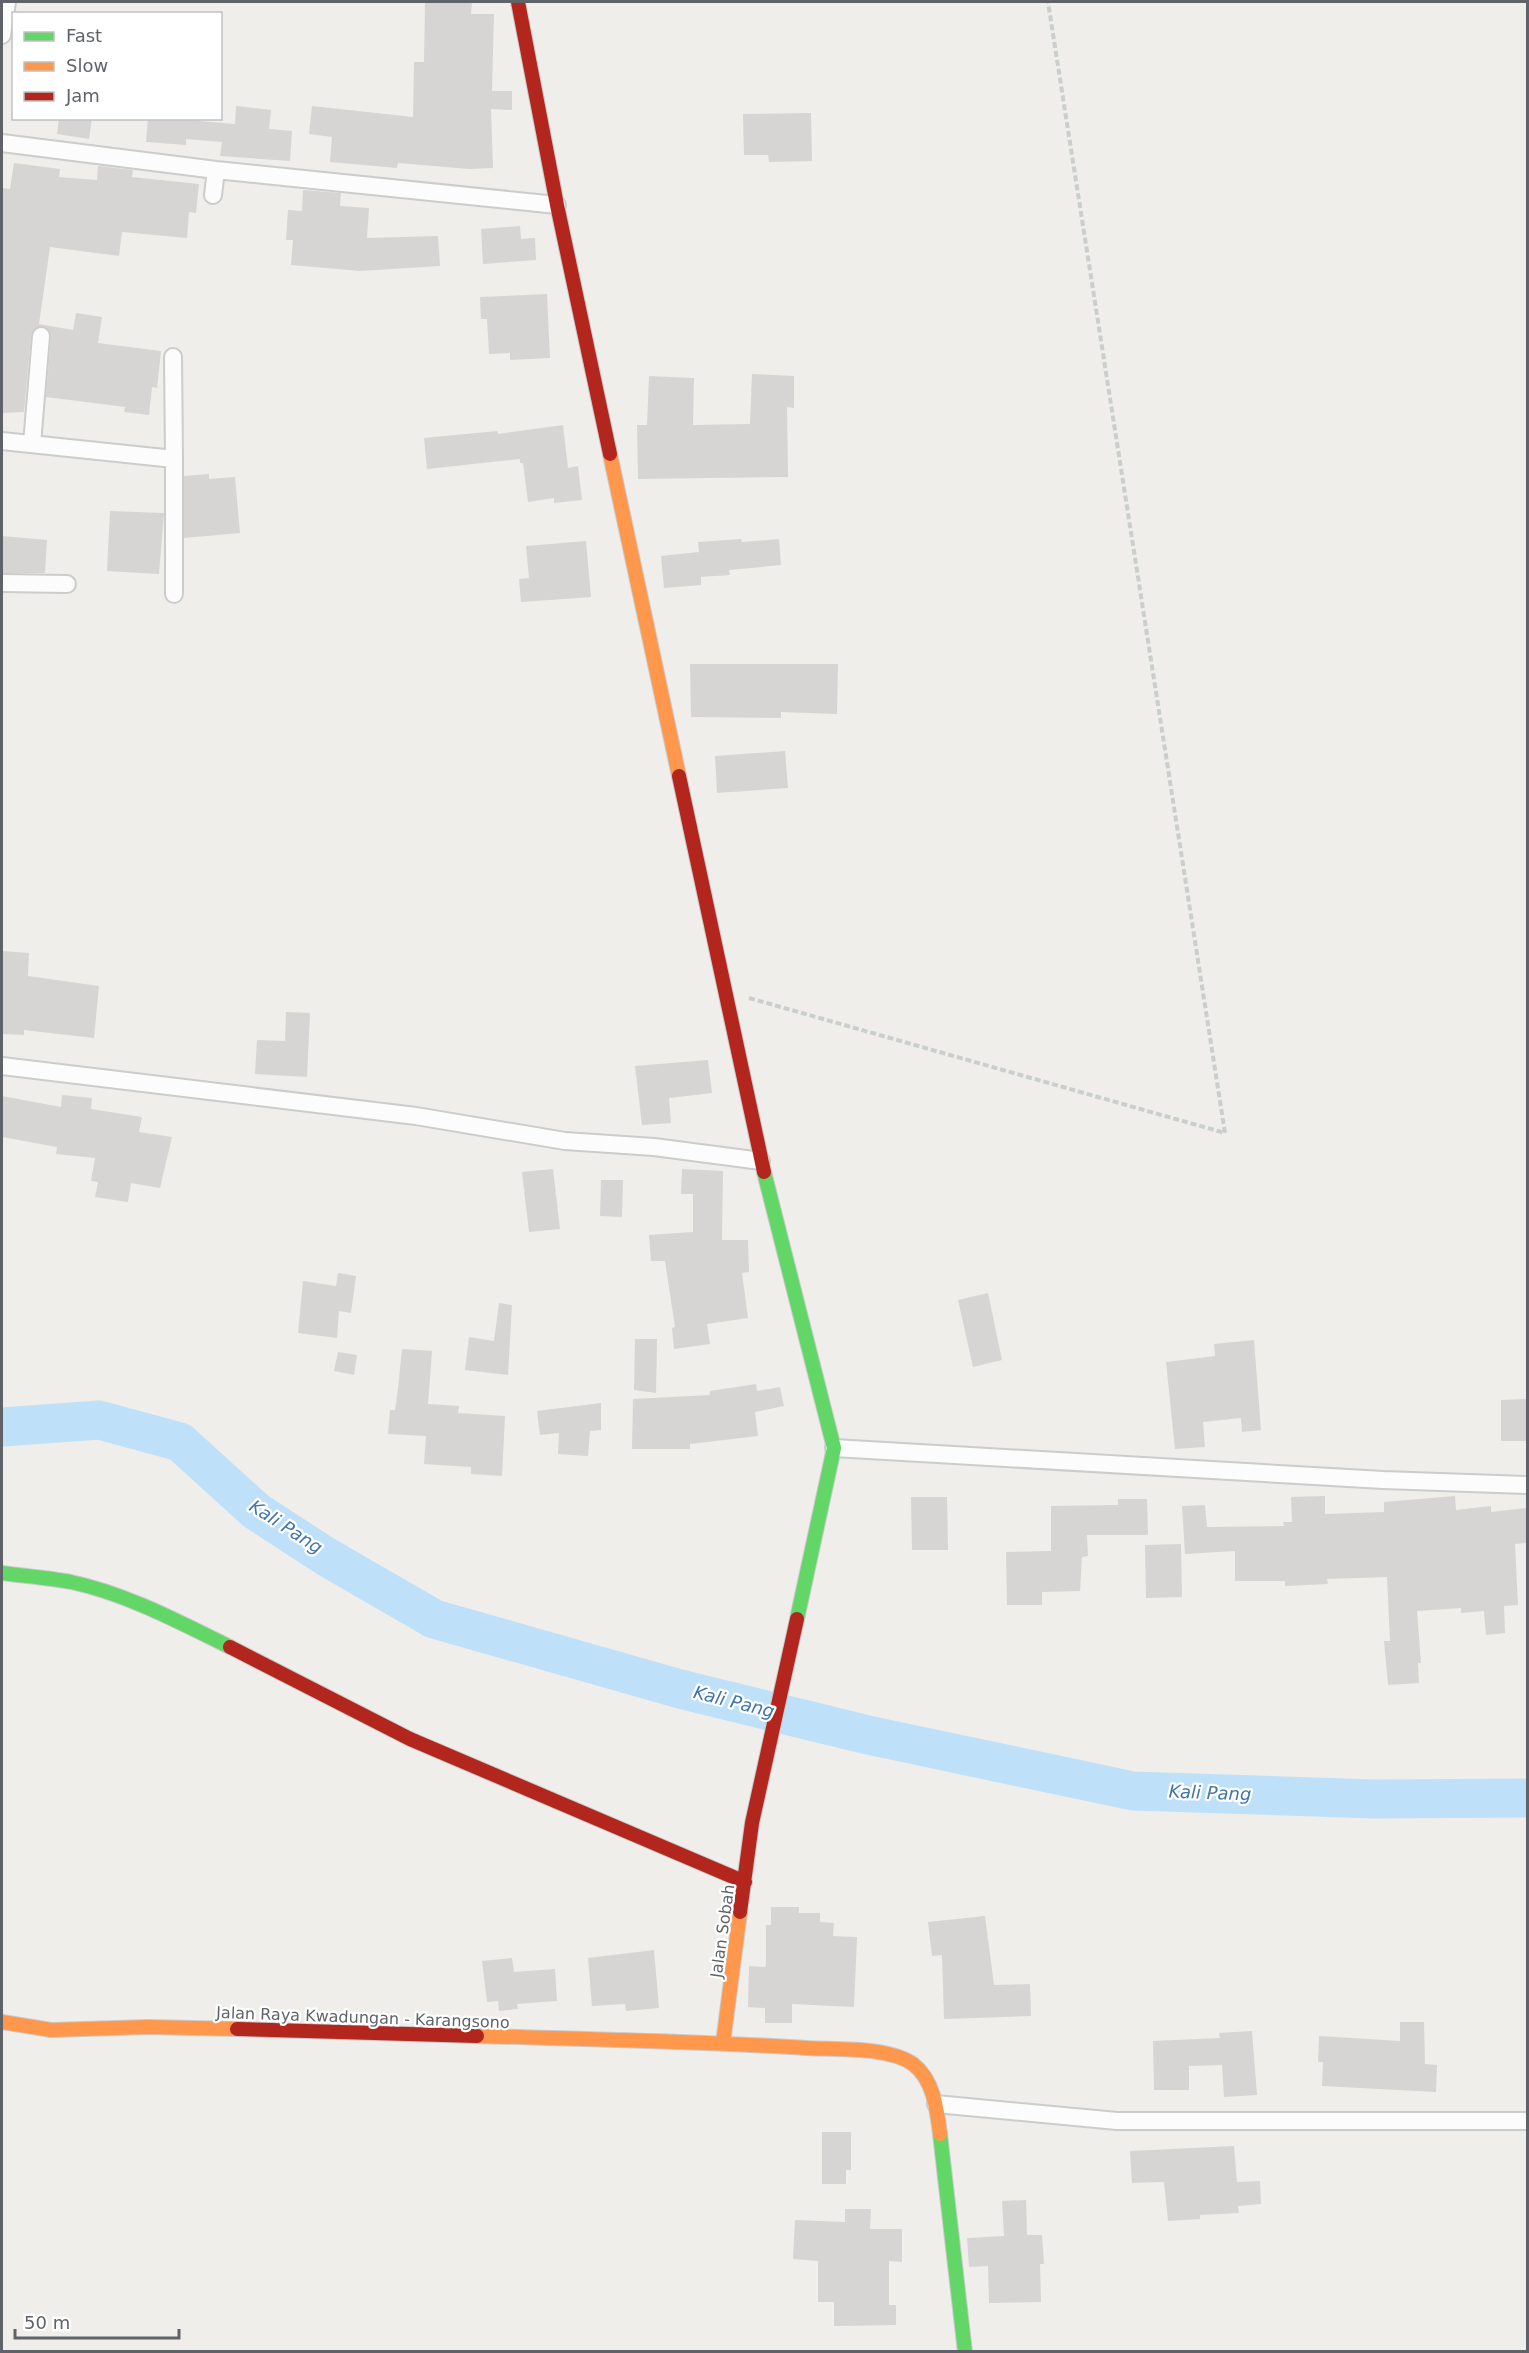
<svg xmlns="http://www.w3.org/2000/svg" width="1529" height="2353" font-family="'DejaVu Sans',sans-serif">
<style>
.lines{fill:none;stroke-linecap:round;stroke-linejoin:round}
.river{stroke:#bfe0f9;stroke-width:39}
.building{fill:#d6d5d3}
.street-casing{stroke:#cbcccc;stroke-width:20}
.fast-casing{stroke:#cacacb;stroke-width:16}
.slow-casing{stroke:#cacacb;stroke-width:16}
.jam-casing{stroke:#cacacb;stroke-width:16}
.path{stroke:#cacfcc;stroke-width:4;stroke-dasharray:6 3;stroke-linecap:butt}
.street{stroke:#fdfcfc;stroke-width:16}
.fast{stroke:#63d668;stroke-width:14}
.slow{stroke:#ff974d;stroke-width:14}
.jam{stroke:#b3261e;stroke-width:14}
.labels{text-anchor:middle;stroke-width:4.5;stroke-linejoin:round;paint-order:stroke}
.street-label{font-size:16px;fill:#5f6368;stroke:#fff}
.water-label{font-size:18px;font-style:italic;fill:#4174aa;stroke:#fff}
</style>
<rect width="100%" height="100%" fill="#efeeea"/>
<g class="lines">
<!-- river -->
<path class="river" d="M2 1427 99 1420 180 1442 256 1511 325 1556 434 1619 680 1689 868 1735 1133 1791 1374 1799 1528 1798"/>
</g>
<!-- building -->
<path class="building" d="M425 2H472L471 14H494L492 91H512V110L491 109 493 168 469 169 398 163 397 168 330 162 332 137 309 134 312 106 413 117 414 62H424Z
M236 106 271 110 269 129 292 131 290 161 220 156 222 142 186 139V145L146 142 148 118H199V121L235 124Z
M811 113 812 161 769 162 768 155H744L743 114Z
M59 118H92L89 139 57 134Z
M14 163 60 169 59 177 97 180 98 166 133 170 132 177 199 184 196 213 189 212 187 238 122 232 119 256 50 247 39 324 73 330 76 313 102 317 98 343 161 351 157 388 152 387 149 415 124 412 125 407 46 397 51 336 47 328 41 326 33 330 31 335 24 412 2 413V188L10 189Z
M303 190 341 193 340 206 369 208 367 238 438 236 440 266 360 271 291 265 293 240H286L288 210 302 211Z
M520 226 521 239 535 238 536 260 483 264 481 229Z
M547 294 550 358 510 360V353L489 354 487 319H481L480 297Z
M752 374 794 376V408L787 407 788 477 638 479 637 425H647L649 376 694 378 693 425 750 424Z
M563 425 568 468 578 466 582 500 554 503V498L528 502 523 463H520V459L427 469 424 438 497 431 498 434Z
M209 474V479L235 477 240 533 184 538V476Z
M110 511 164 513 159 574 107 571Z
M2 536 47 540 45 573H2Z
M741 539 742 542 779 539 781 565 729 570 730 575 701 577V585L664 588 661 556 699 552 698 542Z
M586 541 591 597 521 602 519 579 529 578 526 546Z
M690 664H838L837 714 781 712V718L691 717Z
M785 751 788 788 717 793 715 756Z
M2 951 29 953 28 976 99 986 94 1038 24 1030V1035L2 1034Z
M286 1012 310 1013 307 1077 255 1074 257 1040 285 1041Z
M708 1060 712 1093 669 1098 671 1123 642 1125 635 1066Z
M62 1095 92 1098 91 1109 142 1117 139 1132 172 1137 160 1188 131 1183 128 1202 95 1197 98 1182 91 1181 95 1158 56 1154 57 1147 2 1137V1096L61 1107Z
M553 1169 560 1229 529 1232 522 1172Z
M682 1169 723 1171 722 1240H748L749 1272 742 1273 748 1318 707 1324 710 1344 674 1349 672 1328 675 1327 665 1261H651L649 1235 693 1232V1194H681Z
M601 1180H623L622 1217 600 1216Z
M338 1273 356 1276 351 1313 339 1311 337 1338 298 1333 303 1281 336 1286Z
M988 1293 1002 1360 973 1367 958 1300Z
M499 1303 512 1305 508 1375 465 1370 469 1337 494 1341Z
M635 1339H657L656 1393 634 1390Z
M1254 1340 1261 1430 1242 1432 1241 1418 1203 1422 1205 1447 1175 1449 1166 1362 1215 1356 1214 1344Z
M402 1349 432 1351 428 1404 459 1406 458 1413 505 1416 502 1476 471 1474V1467L424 1464 426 1436 388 1434 390 1410H395L398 1389Z
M338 1352 357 1355 354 1375 334 1371Z
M756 1384 757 1391 780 1387 784 1406 755 1412 758 1436 690 1444V1449H632L633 1399 710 1395V1391Z
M1527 1399V1441H1501V1400Z
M601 1403V1430L590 1431 588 1456 558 1454 559 1433 540 1435 537 1411Z
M1325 1496V1514L1384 1512V1502L1455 1496 1456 1510 1491 1506V1512L1527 1508V1543L1515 1544 1518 1605 1504 1606 1505 1633 1486 1635 1484 1611 1461 1613V1608L1417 1611 1421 1663H1418L1419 1683 1388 1685 1384 1641H1390L1387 1577 1327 1579 1328 1584 1285 1586V1581H1235V1551L1185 1554 1182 1506 1205 1505 1207 1527 1284 1526 1283 1522H1292L1291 1497Z
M911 1497H947L948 1550H912Z
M1118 1499H1147L1148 1535H1087L1088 1556 1082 1557 1080 1591 1042 1592V1605H1007L1006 1552 1051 1551V1506L1118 1505Z
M1181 1544 1182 1597 1146 1598 1145 1545Z
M771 1907H799V1913H820V1922L834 1923 833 1936 857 1937 854 2007 792 2004V2023H765V2008L748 2007 749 1966 765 1967 766 1964V1925H771Z
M985 1916 994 1985 1030 1984 1031 2016 944 2019 942 1955 932 1956 928 1922Z
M654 1950 659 2008 626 2011 625 2004 592 2006 588 1958Z
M512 1958 514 1972 555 1969 557 2001 517 2004 518 2009 499 2011 498 2001 487 2002 482 1961Z
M1400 2022H1424L1425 2064 1437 2065 1436 2092 1322 2086 1323 2062H1318L1319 2036 1400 2041Z
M1252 2031 1257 2095 1224 2097 1222 2065 1189 2066V2090H1154L1153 2041 1220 2038 1219 2033Z
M822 2132H851V2170H846V2184H822Z
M1234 2146 1237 2182 1260 2181 1261 2204 1238 2206 1239 2213 1200 2215V2219L1168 2221 1164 2182 1132 2183 1130 2151Z
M1026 2200 1027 2235H1042L1044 2264H1040L1041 2302 989 2303 988 2266 969 2267 967 2238 1004 2236 1002 2201Z
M845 2209H871L870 2229H902V2262L889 2261V2305H896V2325L834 2326V2302H818V2261L793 2259 795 2220 845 2222Z"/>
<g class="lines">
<!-- street casing -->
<g class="street-casing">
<path id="street" d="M2 35 7 2
M2 143 216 170 557 205
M213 195 216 170
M2 441 174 459 173 357
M32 444 41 336
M2 583 67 584
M174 594V459
M2 1066 416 1116 565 1141 654 1147 761 1161
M834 1448 1383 1480 1528 1485
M936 2104 1117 2121H1528"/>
</g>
<!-- fast casing -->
<g class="fast-casing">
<path id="fast" d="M764 1172 834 1448 797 1619
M2 1573C25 1576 49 1578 71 1582 127 1594 179 1622 230 1647
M940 2134 965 2352"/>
</g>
<!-- slow casing -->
<g class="slow-casing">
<path id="slow" d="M610 454 679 776
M2 2022 51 2030 148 2027 237 2029
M477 2036C587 2039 696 2041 806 2048 836 2050 887 2046 913 2064 934 2080 937 2110 940 2134
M723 2043 740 1912"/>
</g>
<!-- jam casing -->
<g class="jam-casing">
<path id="jam" d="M518 2 557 205 610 454
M679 776 764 1172
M230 1647 410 1739 745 1882
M740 1912 752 1823 797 1619
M237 2029 477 2036"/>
</g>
<!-- path -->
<path class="path" d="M749 998 1225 1133 1048 2"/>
<!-- street -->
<use href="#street" class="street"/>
<!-- fast -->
<use href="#fast" class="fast"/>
<!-- slow -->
<use href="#slow" class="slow"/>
<!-- jam -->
<use href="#jam" class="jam"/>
</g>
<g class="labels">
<!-- street labels -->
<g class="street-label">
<text transform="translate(722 1931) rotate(-82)" y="6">Jalan Sobah</text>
<text transform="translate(363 2017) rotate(2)" y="6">Jalan Raya Kwadungan - Karangsono</text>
</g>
<!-- water labels -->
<g class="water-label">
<text transform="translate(286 1527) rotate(33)" y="6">Kali Pang</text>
<text transform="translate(734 1702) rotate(14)" y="6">Kali Pang</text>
<text transform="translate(1210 1793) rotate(2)" y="6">Kali Pang</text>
</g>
</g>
<!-- border -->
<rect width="1529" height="2353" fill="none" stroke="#5f6368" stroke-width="6"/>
<!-- legend -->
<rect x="12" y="12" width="210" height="108" fill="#ffffff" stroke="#bfc1c3" stroke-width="1.5"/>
<rect x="24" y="32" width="30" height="9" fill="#63d668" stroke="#bfc1c3" stroke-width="1.5"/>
<text x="66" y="42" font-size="18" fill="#5f6368">Fast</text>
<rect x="24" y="62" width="30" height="9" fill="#ff974d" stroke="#bfc1c3" stroke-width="1.5"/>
<text x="66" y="72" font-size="18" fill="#5f6368">Slow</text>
<rect x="24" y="92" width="30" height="9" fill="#b3261e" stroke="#bfc1c3" stroke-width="1.5"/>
<text x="66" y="102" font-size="18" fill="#5f6368">Jam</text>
<!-- scale -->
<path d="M15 2329v9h164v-9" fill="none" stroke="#5f6368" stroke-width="3"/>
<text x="24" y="2329" font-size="18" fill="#5f6368" stroke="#ffffff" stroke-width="4.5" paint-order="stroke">50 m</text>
</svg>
